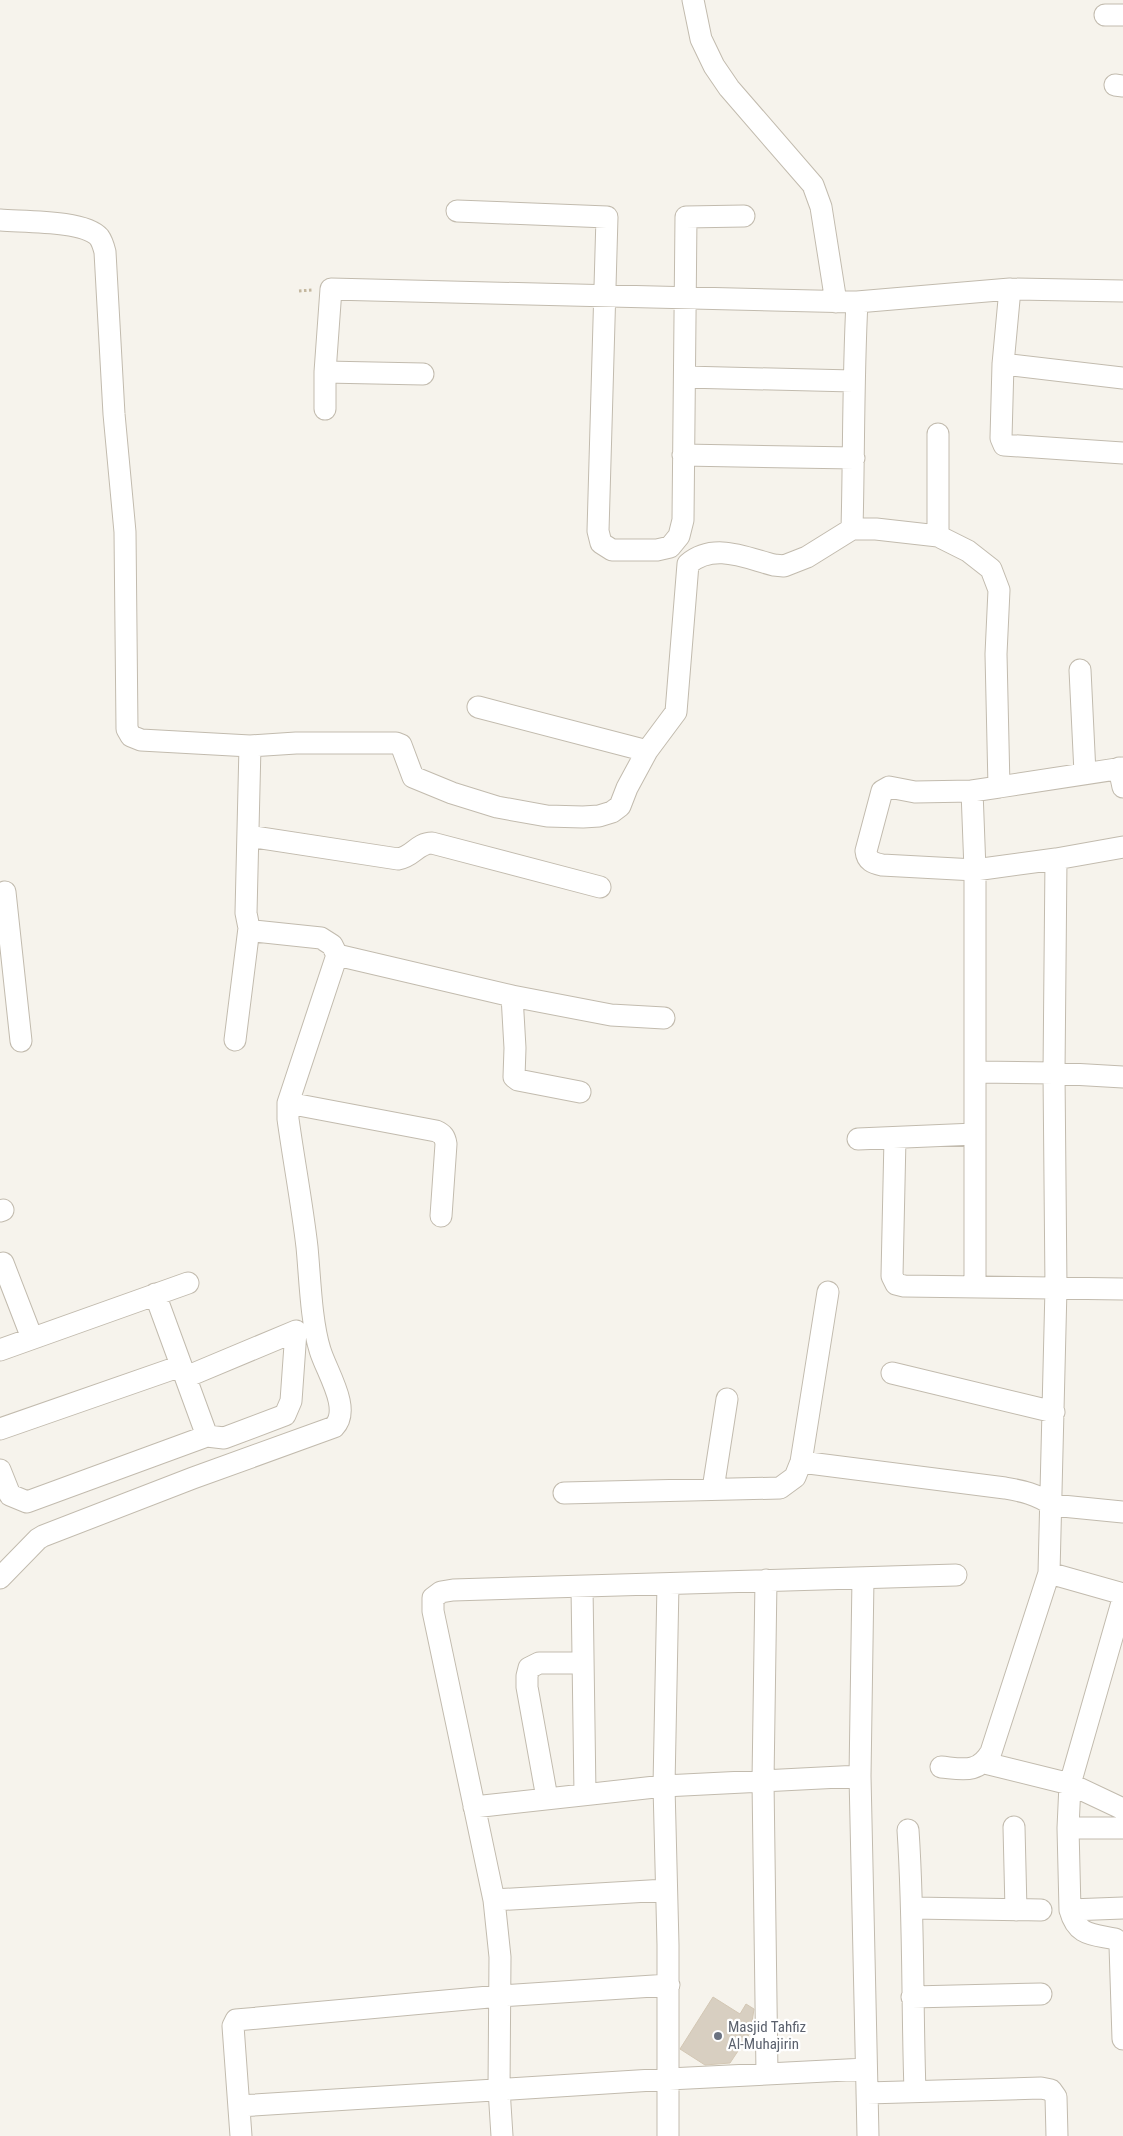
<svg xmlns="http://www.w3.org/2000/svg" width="1123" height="2136" font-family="'Roboto Condensed',sans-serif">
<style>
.building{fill:#d8cfc1;stroke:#d3c7b4}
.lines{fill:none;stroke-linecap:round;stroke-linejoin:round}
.minor-casing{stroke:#c2bbae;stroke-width:23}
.path{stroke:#c4b79f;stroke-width:3;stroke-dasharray:2.5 2.5;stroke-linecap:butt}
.minor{stroke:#fff;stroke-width:21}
.worship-dot{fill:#6b7280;stroke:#fff;stroke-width:2}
.labels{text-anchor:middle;stroke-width:4.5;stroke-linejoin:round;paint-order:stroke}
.worship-label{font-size:15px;fill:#5b616d;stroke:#fff;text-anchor:start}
</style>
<rect width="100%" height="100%" fill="#f6f3ec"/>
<!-- building -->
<path class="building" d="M713 1997 740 2014 746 2004 754 2009 752 2022 754 2027 730 2063 705 2065 680 2049Z"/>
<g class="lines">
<!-- minor casing -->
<g class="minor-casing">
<path id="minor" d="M693 0 701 39 714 66 729 88 813 185 821 207 836 302
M1105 15H1123
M1115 85 1123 86
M457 211 607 217 598 531 601 543 612 550H657L670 547 679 536 683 520 686 217 744 216
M0 220C23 222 84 220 99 237 102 241 104 248 105 252L114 414 125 532 127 729 131 736 141 740 250 746
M1010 289 1003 364 1123 378
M1003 364 1001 438 1004 445 1123 453
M325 372 423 374
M685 377 853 381
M325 409V372L331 289 857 302 1010 289 1123 291
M938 434V536
M683 455 854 458
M852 529C854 453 853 378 857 302
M1080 670 1085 773
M478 707 647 751
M1119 768 1123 787
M999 787 1123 768
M248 836 398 859C413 857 417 843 432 843L600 887
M5 892 21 1041
M337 955 512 996 515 1048 514 1077 518 1080 580 1092
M512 996 611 1015 664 1018
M235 1040 249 928
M976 1072 1054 1073 1123 1077
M288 1103 436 1131C443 1134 445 1137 446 1144L441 1216
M895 1138 892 1276 896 1284 904 1286 1123 1289
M858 1139 975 1134
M0 1211 3 1210
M3 1263 32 1338
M975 1287V870L882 865C873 863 867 861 866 851L882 791 889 787 915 792 972 791 975 870 1056 859
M155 1294 207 1436
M0 1350 188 1283
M892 1373 1054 1412
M0 1429 181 1366
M801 1462 828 1292
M0 1470 10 1495 27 1502 207 1436 224 1438 285 1415 291 1401 296 1331 186 1377
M713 1489 727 1399
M564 1493 780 1488 795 1477 801 1462 1005 1488C1022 1491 1037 1494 1052 1505L1123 1512
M1049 1573 1123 1594
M0 1578 38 1539 43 1536 193 1478 334 1427C352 1409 326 1371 320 1350 311 1321 310 1278 307 1247 302 1204 294 1162 288 1119V1103L337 955 332 945 321 938 254 931 249 928 246 913 250 746 296 743H396L401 745 413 777 452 793 497 807 547 816 583 817 599 816 612 812 620 806 627 788 647 751 676 712 688 564C714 542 746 558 774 565L784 566 807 557 852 529H876L938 536 968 551 991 569 999 590 996 654 999 787 972 791
M766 1580 763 1781 767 2074
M668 1584 664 1786 668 1945V2136
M582 1587 585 1794
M1123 1599 1070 1784 1068 1828 1070 1910C1077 1936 1092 1934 1115 1939L1119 1942 1120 1946 1123 2039
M985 1763 1070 1784 1123 1809
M941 1767C963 1769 978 1774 991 1752L1049 1573 1056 1288 1054 1073 1056 859 1123 847
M860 1776 863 1578
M547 1798 527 1687V1676L529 1668 539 1663H583
M474 1807 664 1786 860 1776 868 2136
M1014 1827 1016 1910
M1068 1828H1123
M908 1830C914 1917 912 2004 915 2091
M494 1900 666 1890
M913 1908 1041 1910
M1070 1910 1123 1908
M912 1997 1041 1994
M867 2093 1041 2088 1051 2090 1056 2097 1057 2136
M239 2106 669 2079 866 2069
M241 2136 233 2026 236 2020 500 1996 669 1985
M502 2136 499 2089 500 1957 494 1900 433 1611V1598L441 1592 453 1590 956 1575"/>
</g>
<!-- path -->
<path class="path" d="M299 291 312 290"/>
<!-- minor -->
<use href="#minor" class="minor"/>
</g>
<!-- markers -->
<circle class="worship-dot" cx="718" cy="2036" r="5"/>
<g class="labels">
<!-- worship labels -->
<g class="worship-label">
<text x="728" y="2032">Masjid Tahfiz<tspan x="728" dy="17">Al-Muhajirin</tspan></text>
</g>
</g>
</svg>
